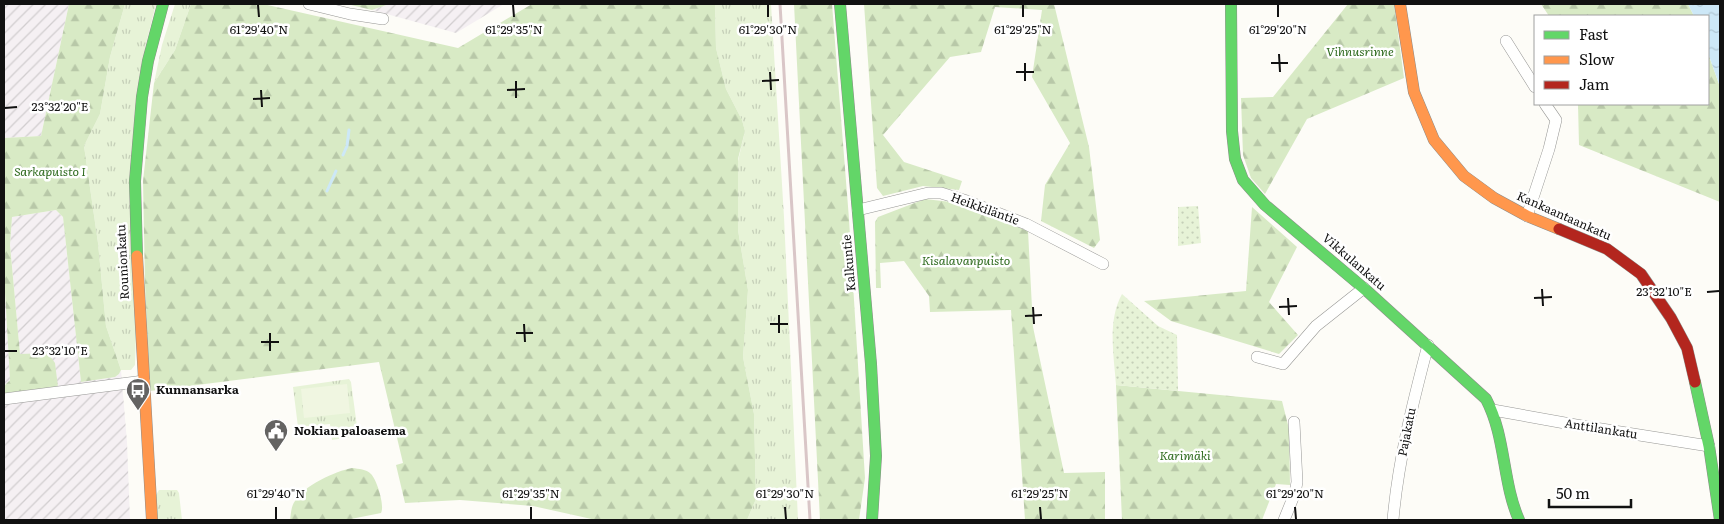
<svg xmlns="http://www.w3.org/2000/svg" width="1724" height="524" font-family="Literata,serif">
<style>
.industrial{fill:url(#industrial-furrows)}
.grass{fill:url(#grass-tufts)}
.forest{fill:url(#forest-firs)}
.park{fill:url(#park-dots)}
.pitch{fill:#f0f6e1}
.water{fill:url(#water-ripples)}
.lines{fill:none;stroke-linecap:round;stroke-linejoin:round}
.stream{stroke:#cde8f7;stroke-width:3}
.street-casing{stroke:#979795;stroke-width:12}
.fast-casing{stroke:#8e8d8b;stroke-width:12}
.slow-casing{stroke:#8e8d8b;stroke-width:12}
.jam-casing{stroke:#8e8d8b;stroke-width:12}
.street{stroke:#fffffe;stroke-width:11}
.fast{stroke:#63d668;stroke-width:11}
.slow{stroke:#ff974d;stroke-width:11}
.jam{stroke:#b3261e;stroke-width:11}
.rail{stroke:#d9c6c7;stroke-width:3}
.ticks{fill:none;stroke:#111;stroke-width:2}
.labels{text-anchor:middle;stroke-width:5;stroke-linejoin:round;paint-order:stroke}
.park-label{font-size:12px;font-style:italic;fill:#2f6b1f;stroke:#fff}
.street-label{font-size:12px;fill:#111;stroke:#fff}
.poi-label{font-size:12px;font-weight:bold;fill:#111;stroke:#fff;text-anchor:start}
.ticks-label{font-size:12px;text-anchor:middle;fill:#111;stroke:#fff;stroke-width:5;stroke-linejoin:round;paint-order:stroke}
</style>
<defs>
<pattern id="industrial-furrows" width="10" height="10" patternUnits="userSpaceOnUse" patternTransform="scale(1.25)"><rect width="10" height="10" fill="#f5f0f3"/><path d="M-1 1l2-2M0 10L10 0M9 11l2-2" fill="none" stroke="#d1cdcf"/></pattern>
<pattern id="grass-tufts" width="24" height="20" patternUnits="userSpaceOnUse" patternTransform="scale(1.25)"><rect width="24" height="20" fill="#e7f3d7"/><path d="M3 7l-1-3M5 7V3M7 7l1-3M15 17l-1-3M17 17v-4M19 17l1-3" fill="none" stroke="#c5cfb8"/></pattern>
<pattern id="forest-firs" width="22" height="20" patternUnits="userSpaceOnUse" patternTransform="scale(1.25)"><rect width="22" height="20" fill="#d8eac5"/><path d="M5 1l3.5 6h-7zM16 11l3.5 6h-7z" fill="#b8c8a8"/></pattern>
<pattern id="park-dots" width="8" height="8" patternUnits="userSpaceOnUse" patternTransform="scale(1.25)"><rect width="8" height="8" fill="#e7f3d7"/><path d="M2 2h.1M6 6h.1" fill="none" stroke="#c5cfb8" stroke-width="1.8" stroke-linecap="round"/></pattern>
<pattern id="water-ripples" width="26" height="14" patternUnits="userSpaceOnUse" patternTransform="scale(1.25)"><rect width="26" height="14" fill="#cde8f7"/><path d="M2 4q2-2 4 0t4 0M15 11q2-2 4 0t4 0" fill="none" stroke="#afc6d3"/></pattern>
</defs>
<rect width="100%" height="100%" fill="#fdfcf7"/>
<!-- industrial -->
<path class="industrial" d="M4 4H69L41 136 4 138Z
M389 4H504L456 33 372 10Z
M56 210 63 217 81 382 115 377 119 374 121 370 127 442 130 520H4V395L57 387 20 354 10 245 12 217Z
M4 275 10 380 4 386Z"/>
<!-- grass -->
<path class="grass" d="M125 4H156L145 48 135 365 131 370H121L106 326 98 243 84 146 100 114 110 57Z
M175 4H191L175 50 154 83 162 45Z
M715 4H771L784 217 798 520H747L756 499 754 414 743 357 748 290 738 230V161L745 131 742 120 726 89 716 48Z
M349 379 351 382 358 434 357 436 332 440 330 424 298 427 293 387Z
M159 490H177L179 493 182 520H157L156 495Z"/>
<!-- forest -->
<path class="forest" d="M69 4H125L110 57 100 114 84 146 98 243 106 326 121 370 119 374 115 377 81 382 63 217 56 210 12 217 10 245 20 354 48 353 55 363 58 387 4 395V386L10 380 4 275V138L41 136Z
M191 4H263L458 48 532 4H715L716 48 726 89 742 120 745 131 738 159V230L748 290 743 357 754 414 756 499 747 520H596L533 506 460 500 405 503 396 465 403 463 379 362 150 391 145 284 143 181 154 83 175 50Z
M347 4H389L372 10Z
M794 4H832L849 219 865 478 859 520H820Z
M864 4H1054L1089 147 1100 240 1094 248 1041 221 1045 185 1070 143 1032 77 1042 10 995 7 981 52 950 57 883 135 904 162 962 181 959 190 923 186 883 196 877 188Z
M1348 4H1394L1404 78 1307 119 1265 194 1251 178 1243 155 1241 98 1273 97Z
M1541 4H1688L1694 16H1549Z
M1708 53 1720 87V202L1579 145 1578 104H1708Z
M925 199 951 202 1028 231 1033 327 1064 473 1105 472V520H1025L1011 310 930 312 929 296 904 261 880 263 881 288H876L875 222 878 217Z
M1252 207 1297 247 1269 302 1298 335 1279 354 1171 321 1144 301 1246 291Z
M1116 385 1282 401 1289 429 1290 485 1276 484 1262 520H1122Z
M352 468C359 469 366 469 371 474 377 480 385 506 381 513L346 520H290C291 514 291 506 295 501 303 486 336 471 352 468Z"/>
<!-- park -->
<path class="park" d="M1198 206 1201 243 1178 246V207Z
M1122 294 1158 326 1177 335 1178 391 1116 385C1114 356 1107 321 1122 294Z"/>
<!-- pitch -->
<path class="pitch" d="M347 384 350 413 304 418 301 389Z"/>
<!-- water -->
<path class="water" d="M1688 4H1720V87L1708 53V16H1694Z"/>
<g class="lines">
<!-- stream -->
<path class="stream" d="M343 155 347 146 349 130
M327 191 336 171"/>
<!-- street casing -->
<g class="street-casing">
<path id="street" d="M309 4 350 14 383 19
M1506 41 1535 87
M858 210 928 193H941L967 201 1026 224 1103 264
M1527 216 1549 149 1556 120 1545 104
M1257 357 1283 364 1316 326 1364 288
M4 399 144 381
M1493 410 1576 425 1709 446
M1284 520 1295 493 1297 482 1294 422
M1393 520C1398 461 1413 402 1428 345"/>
</g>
<!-- fast casing -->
<g class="fast-casing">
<path id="fast" d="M840 4 871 364 876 456 872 520
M1231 4 1232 131 1235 159 1243 180 1265 205 1367 291 1486 399C1506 437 1502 481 1519 520
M137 256 135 181 142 97 148 61 163 4
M1695 382 1709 446 1720 520"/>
</g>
<!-- slow casing -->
<g class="slow-casing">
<path id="slow" d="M1400 4 1414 92 1434 140 1464 176 1494 198 1527 216 1559 229
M137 256 152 520"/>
</g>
<!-- jam casing -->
<g class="jam-casing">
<path id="jam" d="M1559 229 1607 249 1641 274 1671 318 1687 348 1695 382"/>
</g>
<!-- street -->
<use href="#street" class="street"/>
<!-- fast -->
<use href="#fast" class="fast"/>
<!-- slow -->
<use href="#slow" class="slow"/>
<!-- jam -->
<use href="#jam" class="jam"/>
<!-- rail -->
<path class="rail" d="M780 4 810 520"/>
</g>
<!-- ticks -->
<path class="ticks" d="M258 5 259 17M513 5 514 17M768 5V17M1023 5V17M1278 5V17M1279 54 1280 72M1025 63V81M1271 63H1288M770 72 771 90M1016 72H1034M516 81V98M762 81 779 80M261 90 262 107M507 90 525 89M253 99 270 98M5 108 17 107M1542 289 1543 306M1707 292 1719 291M1288 298 1289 315M1534 298 1552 297M1033 307 1034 324M1279 307 1297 306M779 315V333M1025 316 1042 315M524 324 525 342M770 324H788M270 333V351M516 333H533M261 342H279M5 351H17M276 507V519M531 507V519M785 507 786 519M1040 507 1041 519M1295 507 1296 519"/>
<!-- icons -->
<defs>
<g id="bus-pin" transform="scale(1.25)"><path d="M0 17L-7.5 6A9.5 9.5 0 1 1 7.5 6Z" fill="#646362" stroke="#fff"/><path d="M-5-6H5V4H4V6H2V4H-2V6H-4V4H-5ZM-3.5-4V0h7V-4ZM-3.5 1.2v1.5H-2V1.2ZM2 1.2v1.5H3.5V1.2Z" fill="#fff"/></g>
<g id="civic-pin" transform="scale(1.25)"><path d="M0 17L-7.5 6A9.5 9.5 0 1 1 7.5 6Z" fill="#646362" stroke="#fff"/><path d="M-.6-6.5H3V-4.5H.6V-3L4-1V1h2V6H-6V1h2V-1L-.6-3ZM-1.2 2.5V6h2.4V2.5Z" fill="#fff"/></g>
</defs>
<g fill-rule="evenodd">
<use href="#bus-pin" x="138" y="390"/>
<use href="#civic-pin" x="276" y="431"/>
</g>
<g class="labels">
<!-- park labels -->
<g class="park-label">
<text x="1360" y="56">Vihnusrinne</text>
<text x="50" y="176">Sarkapuisto I</text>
<text x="966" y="265">Kisalavanpuisto</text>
<text x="1185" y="460">Karimäki</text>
</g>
<!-- street labels -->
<g class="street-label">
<text transform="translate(985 209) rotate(20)" y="4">Heikkiläntie</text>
<text transform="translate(1564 216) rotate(24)" y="4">Kankaantaankatu</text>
<text transform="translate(123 262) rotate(-93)" y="4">Rounionkatu</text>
<text transform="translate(1354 262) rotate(41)" y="4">Vikkulankatu</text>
<text transform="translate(849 263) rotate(-95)" y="4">Kalkuntie</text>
<text transform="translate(1601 429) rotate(9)" y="4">Anttilankatu</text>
<text transform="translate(1407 432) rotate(-79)" y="4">Pajakatu</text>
</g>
<!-- poi labels -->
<g class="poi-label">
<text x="156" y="394">Kunnansarka</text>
<text x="294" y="435">Nokian paloasema</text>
</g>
</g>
<g class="ticks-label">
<text x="259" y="34">61°29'40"N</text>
<text x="514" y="34">61°29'35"N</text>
<text x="768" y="34">61°29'30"N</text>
<text x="1023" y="34">61°29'25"N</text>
<text x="1278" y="34">61°29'20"N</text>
<text x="60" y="111">23°32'20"E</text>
<text x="1664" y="296">23°32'10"E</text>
<text x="60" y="355">23°32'10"E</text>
<text x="276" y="498">61°29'40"N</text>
<text x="531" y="498">61°29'35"N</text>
<text x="785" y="498">61°29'30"N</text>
<text x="1040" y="498">61°29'25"N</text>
<text x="1295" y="498">61°29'20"N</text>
</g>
<!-- border -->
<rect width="1724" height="524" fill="none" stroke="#111111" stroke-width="10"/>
<!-- legend -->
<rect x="1534" y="15" width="175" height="90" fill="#ffffff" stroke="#a0a0a0"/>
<rect x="1544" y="31" width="25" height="8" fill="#63d668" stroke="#a0a0a0"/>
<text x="1579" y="40" font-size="15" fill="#111111">Fast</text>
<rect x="1544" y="56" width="25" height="8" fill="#ff974d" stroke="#a0a0a0"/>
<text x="1579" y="65" font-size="15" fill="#111111">Slow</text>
<rect x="1544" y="81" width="25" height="8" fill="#b3261e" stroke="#a0a0a0"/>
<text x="1579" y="90" font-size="15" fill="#111111">Jam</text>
<!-- scale -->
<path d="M1549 499v8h82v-8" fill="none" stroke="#111111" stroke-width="2.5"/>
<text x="1556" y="499" font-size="15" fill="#111111" stroke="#ffffff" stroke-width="4" paint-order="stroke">50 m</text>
</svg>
